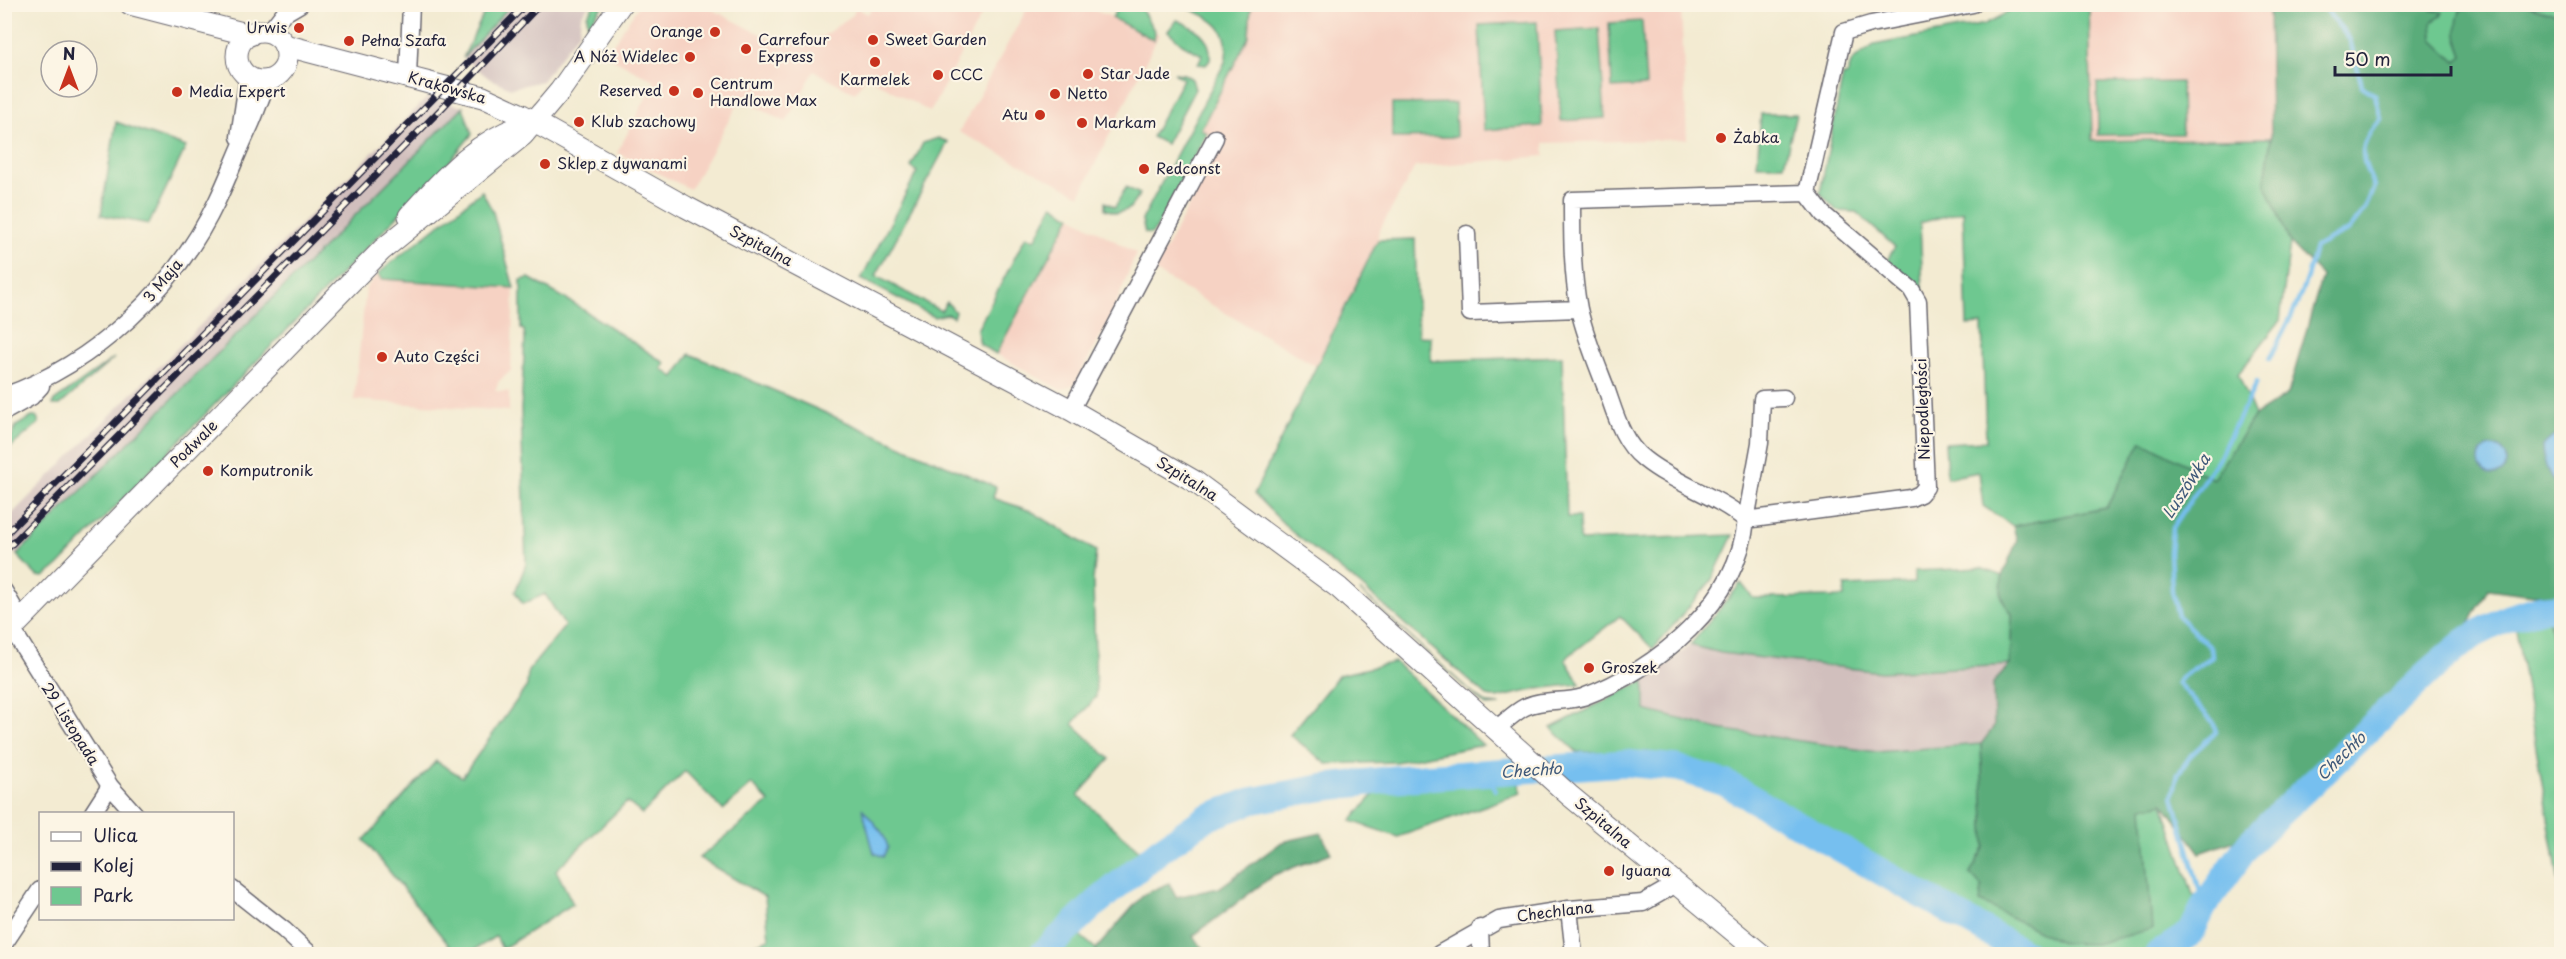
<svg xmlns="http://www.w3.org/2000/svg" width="2566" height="959" font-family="'Playpen Sans',sans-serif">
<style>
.built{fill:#f6d2c3}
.industrial{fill:#d1bfbd}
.green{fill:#6ec890;stroke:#487566;stroke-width:1.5}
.forest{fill:#5aac7a;stroke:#3e675a;stroke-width:1.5}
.water{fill:#76bfef;stroke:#4c7095;stroke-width:1.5}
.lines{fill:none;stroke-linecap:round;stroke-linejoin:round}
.stream{stroke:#76bfef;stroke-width:4.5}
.river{stroke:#76bfef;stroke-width:27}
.minor-casing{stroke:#6b6870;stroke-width:19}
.tertiary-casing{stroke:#6b6870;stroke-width:23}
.minor{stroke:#fff;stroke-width:16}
.tertiary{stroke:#fff;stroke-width:21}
.rail-casing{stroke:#22223b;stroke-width:7}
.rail{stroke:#fcf5e5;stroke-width:4.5;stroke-dasharray:14;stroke-linecap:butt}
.poi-dot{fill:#c8321e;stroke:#fcf5e5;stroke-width:2}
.labels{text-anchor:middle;stroke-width:4.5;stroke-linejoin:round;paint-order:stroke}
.poi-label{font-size:15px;fill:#22223b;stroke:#fcf5e5;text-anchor:start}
.street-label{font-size:15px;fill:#22223b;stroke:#fcf5e5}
.water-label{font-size:16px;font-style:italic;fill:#3f597a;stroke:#fcf5e5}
</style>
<rect width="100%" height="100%" fill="#fcf5e5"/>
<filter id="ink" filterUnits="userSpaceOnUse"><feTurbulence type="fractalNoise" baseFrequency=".0167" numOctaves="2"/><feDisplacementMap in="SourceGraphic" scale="12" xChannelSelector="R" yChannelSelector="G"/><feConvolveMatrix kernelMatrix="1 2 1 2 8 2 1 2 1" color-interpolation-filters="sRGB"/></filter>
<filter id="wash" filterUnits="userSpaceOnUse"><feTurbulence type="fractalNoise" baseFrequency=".008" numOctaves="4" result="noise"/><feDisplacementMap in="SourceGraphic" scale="24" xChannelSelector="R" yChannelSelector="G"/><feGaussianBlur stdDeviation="1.35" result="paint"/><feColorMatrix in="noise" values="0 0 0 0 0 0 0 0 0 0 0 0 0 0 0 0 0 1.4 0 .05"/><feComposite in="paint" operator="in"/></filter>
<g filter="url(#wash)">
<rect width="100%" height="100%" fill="#f3ebd2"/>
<!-- built -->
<path class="built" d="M639 5H703L780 44 823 36 853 15 856 8 868 14 873 5H987L930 112 866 76 855 93 814 71 786 122 741 99 690 189 617 153 655 81 606 55Z
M1029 5H1079L1159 34 1080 195 959 132Z
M1251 5H1681L1687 139 1544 143 1545 156 1415 167 1378 233V240L1316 366 1154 271 1222 143 1201 129 1249 36Z
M2089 5H2269L2271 138 2092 142Z
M1071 216 1136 253 1111 317 1074 385 1061 390 996 354Z
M378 274 382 279 514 288 511 371 499 381 495 391 509 392V411L354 400 366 288Z"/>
<!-- industrial -->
<path class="industrial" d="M511 5H589L581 16 579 32 542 81 511 88 490 79 463 58Z
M428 97 463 107 472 134 361 255 58 566 44 577 37 576 5 543 4 522Z
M1690 645 1721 653 1881 672 2010 665 1993 683 1994 727 1981 744 1877 752 1718 729 1645 710V680L1665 667Z"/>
<!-- green -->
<path class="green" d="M1120 4 1139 5 1155 32 1154 40 1112 18Z
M1187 4 1251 5 1249 36 1201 129 1207 133 1156 229 1151 234 1145 233 1142 220 1225 62C1233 28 1213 19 1185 7Z
M491 5H511L463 58 485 11Z
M594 5H603L588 26 587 15Z
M2022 5H2089L2092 141 2271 138 2265 182 2290 243 2280 321 2238 374 2255 415 2213 480 2142 441 2106 508 2013 526 1983 506 1979 472 1947 478 1945 443 1986 441 1982 324 1967 325 1963 211 1920 223 1923 290 1887 260 1895 247 1856 212 1837 211 1820 193 1843 75H1847L1852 61 1874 45 1985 24Z
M2429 5H2502L2501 7H2470L2457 40 2463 56 2456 62 2433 40 2432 21 2441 16 2430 10Z
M2524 5H2561V16L2526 5Z
M1177 20C1196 28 1212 36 1210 59L1206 65 1198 64 1202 55 1182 44 1168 31Z
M1642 21 1646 86 1612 88 1609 23Z
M1537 22 1542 126 1484 130 1479 25Z
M1599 28 1605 118 1561 121 1555 31Z
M1174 73 1184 74 1192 79 1195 89 1166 144 1152 137 1183 79Z
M2181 82 2182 134 2098 135 2097 83Z
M1455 103 1456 137 1392 138V104Z
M463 107 472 134 446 166 58 566 44 577 37 576 17 555Z
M1761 114H1796L1784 165H1757Z
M116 122 186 147 149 224 101 215Z
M938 138 948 142 876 276 941 311 947 302 955 312 953 317 947 314 934 317 861 279 917 172 911 167 923 143Z
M1126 187 1140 194 1129 209 1117 213 1105 209V202L1115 207Z
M482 191 493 212 514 288 382 279 378 274 391 263Z
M1053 205 1071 216 996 354 980 344 977 330 1026 236 1035 240Z
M1415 239 1418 336 1431 337V361L1562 356 1567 517H1579L1580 541 1733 535 1711 581 1653 649 1620 616 1565 659 1580 684 1537 689 1498 698 1487 696 1360 585 1292 532 1254 494 1378 240Z
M529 278 573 303 665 363 662 369 674 377 690 354 996 487 993 498 1031 511 1096 551 1093 581 1096 697 1073 724 1110 759 1078 795 1144 855 1027 954H730L769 939 765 897 699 858 769 802 752 784 723 810 685 771 642 814 627 802 556 870 573 904 502 949 496 936 468 954H456L364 840 436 761 462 777 527 686 528 671 565 626 545 594 523 604 515 592 526 564 521 409 525 339 524 330 521 329V280Z
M114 358 60 405H53V402Z
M32 417H37L39 423 5 452 16 426Z
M1981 568 2002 576 2001 597 2012 614 2010 665 1881 672 1721 653 1690 645 1741 583 1753 598 1844 597 1845 586 1914 583V571Z
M1360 591 1473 694 1488 704 1500 705 1486 706Z
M2548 616 2562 684 2561 894 2515 624Z
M1395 662 1483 745 1396 762 1327 764 1290 735 1339 675Z
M1645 680V710L1718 729 1877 752 1981 744 1985 846 1970 874 2143 807 2163 803 2193 895 2199 898 2200 906 2187 930 2149 954H2041L2040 949 1714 770 1647 752H1577L1551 728Z
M1518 779 1521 793 1398 837 1351 821 1377 791Z
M1077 933 1096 949 1097 954H1055Z"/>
<!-- forest -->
<path class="forest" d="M2269 5H2429L2431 10 2443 12 2441 16 2432 22 2433 40 2456 62 2463 56C2457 40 2454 28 2460 11L2470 7 2524 5 2561 16V595H2533L2488 589 2472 619 2452 645 2335 747 2248 836 2200 853 2163 803 2143 807 2152 929 2095 944 2063 943 1980 902 1982 887 1970 874 1985 846 1981 744 1994 727 1993 683 2010 665 2012 614 2001 597 2002 576 2017 541 2013 526 2106 508 2142 441 2213 479 2255 415 2288 394 2322 276 2290 243 2265 182 2271 138Z
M2548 616 2561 619V684Z
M1321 833 1331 853 1274 875 1193 936 1207 954H1097L1096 949 1144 894 1169 883 1176 897 1219 888 1282 842Z"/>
<!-- water -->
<path class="water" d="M2554 436 2561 438V490C2550 480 2542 461 2542 446Z
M2479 461a14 14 0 1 1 28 0a14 14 0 1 1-28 0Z
M862 808 883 834 888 847 883 857 874 853Z"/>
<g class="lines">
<!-- stream -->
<path class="stream" d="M2269 359C2289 323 2307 287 2315 247L2349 230 2365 209 2374 187C2360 157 2357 144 2381 119L2375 95 2362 86 2350 40 2321 4
M1606 753V764
M1583 754 1584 766
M1488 774 1495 790
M2204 906 2173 796 2178 774 2191 755 2216 732 2213 722 2178 683 2181 677 2212 657 2211 648 2178 616 2172 591 2170 553 2172 528 2219 457 2257 382"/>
<!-- river -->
<path class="river" d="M1042 954 1096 903 1160 850 1206 818 1251 801 1320 788 1395 779 1625 763 1678 768 1725 783 2026 954
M2158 954 2191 933 2204 906 2250 842 2428 673 2470 637 2508 618 2542 608 2562 607"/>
</g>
</g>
<g filter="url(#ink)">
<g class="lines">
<!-- minor casing -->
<g class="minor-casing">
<path id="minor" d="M269 32 283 14 300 4
M408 76 411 4
M239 137 248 76
M1467 234 1470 313 1579 309
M4 396C96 363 175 289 217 201 229 176 238 151 250 126 257 111 261 95 269 80
M1784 398 1762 399 1760 443 1746 520C1716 495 1675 484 1644 459 1622 442 1615 413 1606 388 1596 362 1585 336 1579 309 1572 274 1572 236 1572 200L1807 193 1844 32 1871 24 1973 4
M1071 410 1215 138
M4 412 31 397 41 386
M4 591 21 620
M12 629 110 786 135 814
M1496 729C1505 722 1515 712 1525 707 1543 698 1565 703 1583 697 1658 669 1738 603 1746 520L1911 498 1920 494 1926 487 1918 301 1911 289 1823 214 1807 193
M92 814 110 786
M232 889 284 930 310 954
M1569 909 1574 954
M1480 928 1481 954
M4 944 40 890
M1439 954 1499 920 1569 909 1643 903 1676 884"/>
</g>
<!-- tertiary casing -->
<g class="tertiary-casing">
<path id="tertiary" d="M130 4 250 35
M237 56a25 25 0 1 1 50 0a25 25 0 1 1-50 0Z
M284 45 483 97 522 115 686 207 1071 410 1194 481 1339 588 1569 795 1761 954
M409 216C446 175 478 138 533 122
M4 637 382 250 523 135 560 91 621 4"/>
</g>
<!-- minor -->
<use href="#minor" class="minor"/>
<!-- tertiary -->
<use href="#tertiary" class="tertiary"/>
<!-- rail casing -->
<g class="rail-casing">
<path id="rail" d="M4 536 526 4
M4 552 442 108 540 4"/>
</g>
<!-- rail -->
<use href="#rail" class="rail"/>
</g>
</g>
<!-- markers -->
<g class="poi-dot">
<circle cx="299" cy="28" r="6"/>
<circle cx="715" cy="32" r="6"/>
<circle cx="873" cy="40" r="6"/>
<circle cx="349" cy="41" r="6"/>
<circle cx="746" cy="49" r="6"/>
<circle cx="690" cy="57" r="6"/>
<circle cx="875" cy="62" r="6"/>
<circle cx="1088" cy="74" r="6"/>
<circle cx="938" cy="75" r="6"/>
<circle cx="674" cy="91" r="6"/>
<circle cx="177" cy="92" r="6"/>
<circle cx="698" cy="93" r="6"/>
<circle cx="1055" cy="94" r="6"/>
<circle cx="1040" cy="115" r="6"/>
<circle cx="579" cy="122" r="6"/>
<circle cx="1082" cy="123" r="6"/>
<circle cx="1721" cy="138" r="6"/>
<circle cx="545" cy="164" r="6"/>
<circle cx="1144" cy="169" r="6"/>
<circle cx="382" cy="357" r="6"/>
<circle cx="208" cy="471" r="6"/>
<circle cx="1589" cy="668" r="6"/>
<circle cx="1609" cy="871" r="6"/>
</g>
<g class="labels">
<!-- poi labels -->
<g class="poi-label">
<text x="287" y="33" text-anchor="end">Urwis</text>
<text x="703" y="37" text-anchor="end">Orange</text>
<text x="758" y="45">Carrefour<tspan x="758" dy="17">Express</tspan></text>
<text x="885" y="45">Sweet Garden</text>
<text x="361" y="46">Pełna Szafa</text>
<text x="678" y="62" text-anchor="end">A Nóż Widelec</text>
<text x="1100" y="79">Star Jade</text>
<text x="950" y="80">CCC</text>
<text x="875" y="85" text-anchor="middle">Karmelek</text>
<text x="710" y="89">Centrum<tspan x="710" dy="17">Handlowe Max</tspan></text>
<text x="662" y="96" text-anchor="end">Reserved</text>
<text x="189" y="97">Media Expert</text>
<text x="1067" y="99">Netto</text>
<text x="1028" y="120" text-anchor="end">Atu</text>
<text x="591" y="127">Klub szachowy</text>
<text x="1094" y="128">Markam</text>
<text x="1733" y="143">Żabka</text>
<text x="557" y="169">Sklep z dywanami</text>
<text x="1156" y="174">Redconst</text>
<text x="394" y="362">Auto Części</text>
<text x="220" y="476">Komputronik</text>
<text x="1601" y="673">Groszek</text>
<text x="1621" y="876">Iguana</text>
</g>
<!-- street labels -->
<g class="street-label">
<text transform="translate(447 88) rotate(16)" y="5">Krakowska</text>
<text transform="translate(761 246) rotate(28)" y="5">Szpitalna</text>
<text transform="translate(163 281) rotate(-50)" y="5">3 Maja</text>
<text transform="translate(1923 409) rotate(-92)" y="5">Niepodległości</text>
<text transform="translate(194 444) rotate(-45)" y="5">Podwale</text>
<text transform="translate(1187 479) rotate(32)" y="5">Szpitalna</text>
<text transform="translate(70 724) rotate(58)" y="5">29 Listopada</text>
<text transform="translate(1603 823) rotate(40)" y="5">Szpitalna</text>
<text transform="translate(1555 912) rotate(-7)" y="5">Chechlana</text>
</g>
<!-- water labels -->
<g class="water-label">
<text transform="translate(2186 486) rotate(-57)" y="6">Luszówka</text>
<text transform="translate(2341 756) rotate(-44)" y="6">Chechło</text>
<text transform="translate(1531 770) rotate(-4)" y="6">Chechło</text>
</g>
</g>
<!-- margin -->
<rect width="2566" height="959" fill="none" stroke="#fcf5e5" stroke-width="24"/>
<!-- legend -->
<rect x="39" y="812" width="195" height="108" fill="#fcf5e5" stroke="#a5a1a1" stroke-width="1.5"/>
<rect x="51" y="832" width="30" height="9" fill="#ffffff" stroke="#a5a1a1" stroke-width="1.5"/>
<text x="93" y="842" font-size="18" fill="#22223b">Ulica</text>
<rect x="51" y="862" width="30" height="9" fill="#22223b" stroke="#a5a1a1" stroke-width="1.5"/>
<text x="93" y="872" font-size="18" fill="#22223b">Kolej</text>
<rect x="51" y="887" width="30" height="18" fill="#6ec890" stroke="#a5a1a1" stroke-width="1.5"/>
<text x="93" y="902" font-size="18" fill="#22223b">Park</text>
<!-- north arrow -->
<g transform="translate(69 69)"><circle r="28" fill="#fcf5e5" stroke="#a5a1a1" stroke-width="1.5"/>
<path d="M0-4.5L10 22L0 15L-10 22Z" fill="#c8321e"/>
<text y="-9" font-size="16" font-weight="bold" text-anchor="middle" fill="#22223b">N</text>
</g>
<!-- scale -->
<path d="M2335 66v9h116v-9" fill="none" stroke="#22223b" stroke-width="3"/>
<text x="2344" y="66" font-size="18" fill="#22223b" stroke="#fcf5e5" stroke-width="4.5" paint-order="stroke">50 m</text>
</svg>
